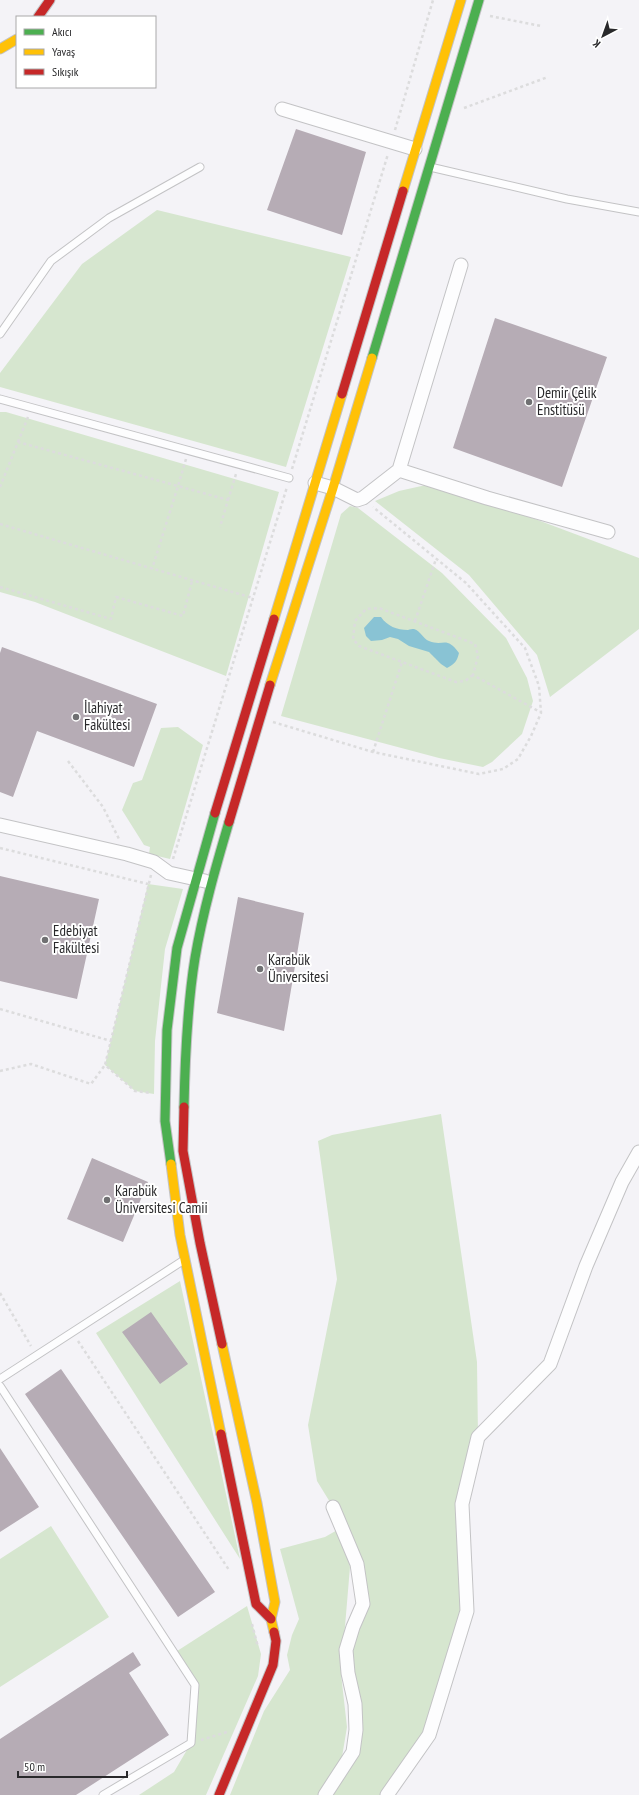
<svg xmlns="http://www.w3.org/2000/svg" width="639" height="1795" font-family="'PT Sans Narrow',sans-serif">
<style>
.green{fill:#d6e6cf}
.water{fill:#89c3d4}
.building{fill:#b6acb5}
.lines{fill:none;stroke-linecap:round;stroke-linejoin:round}
.lane-casing{stroke:#c3c3c5;stroke-width:9}
.street-casing{stroke:#c3c3c5;stroke-width:15}
.fast-casing{stroke:#c3c3c5;stroke-width:11}
.slow-casing{stroke:#c3c3c5;stroke-width:11}
.jam-casing{stroke:#c3c3c5;stroke-width:11}
.path{stroke:#dcdcdd;stroke-width:2.5;stroke-dasharray:3 3;stroke-linecap:butt}
.lane{stroke:#fdfdfe;stroke-width:7}
.street{stroke:#fdfdfe;stroke-width:13}
.fast{stroke:#4caf50;stroke-width:9}
.slow{stroke:#ffc107;stroke-width:9}
.jam{stroke:#c62828;stroke-width:9}
.poi-dot{fill:#707072;stroke:#fff;stroke-width:1.5}
.labels{text-anchor:middle;stroke-width:4;stroke-linejoin:round;paint-order:stroke}
.poi-label{font-size:15px;fill:#29292b;stroke:#fff;text-anchor:start}
</style>
<rect width="100%" height="100%" fill="#f4f3f7"/>
<!-- green -->
<path class="green" d="M157 210 351 257 286 467 0 387V373L82 264Z
M0 412H6L279 492 226 676 35 602 0 592Z
M426 485 535 519 639 558V629L550 697 537 655 469 575 375 501 399 491Z
M350 506 358 508 442 573 506 638 527 678 533 701 522 734 492 762 483 767 439 758 281 716 341 514Z
M178 727 203 745 170 859 149 854 150 847 144 845 122 810 133 783 142 780 161 728Z
M148 884 183 889 165 949 155 1041 154 1094 135 1091 105 1065Z
M441 1114 477 1362 478 1437 462 1504 467 1611 429 1735 387 1795H325L353 1752 346 1650 363 1604 333 1507 317 1481 308 1425 337 1279 318 1141 332 1135Z
M180 1281 240 1559 96 1333Z
M51 1526 109 1617 0 1687V1559Z
M339 1529 350 1567 341 1674 347 1727 341 1763 322 1795H230L264 1711 290 1670 287 1655 292 1635 299 1619 280 1549 325 1537Z
M247 1606 261 1654 258 1676 206 1795H139L174 1772 191 1743 195 1685 174 1653Z"/>
<!-- water -->
<path class="water" d="M374 617H381C387 626 397 630 408 630 410 629 412 629 414 629 421 631 423 639 429 641 444 647 446 635 459 653 457 661 455 664 447 668L441 664 429 652 409 646 398 639 390 637 382 640 371 641 366 636 364 628Z"/>
<!-- building -->
<path class="building" d="M296 129 366 152 342 235 267 210Z
M495 318 607 357 562 487 453 448Z
M2 647 157 704 134 767 37 731 13 797 0 792V653Z
M0 876 99 899 77 999 0 981Z
M238 897 304 913 284 1031 217 1013Z
M92 1158 148 1182 123 1242 67 1219Z
M151 1312 188 1364 160 1384 122 1332Z
M61 1369 215 1592 178 1617 25 1394Z
M0 1448 39 1507 0 1532Z
M133 1652 141 1665 129 1673 169 1735 76 1795H0V1739Z"/>
<g class="lines">
<!-- lane casing -->
<g class="lane-casing">
<path id="lane" d="M430 167 567 199 639 212
M0 334 51 261 109 218 200 167
M0 399 289 478
M0 1379 184 1260
M0 1386 195 1685 191 1743 103 1795"/>
</g>
<!-- street casing -->
<g class="street-casing">
<path id="street" d="M282 109 415 149
M399 470 487 498 608 532
M315 483 333 488 357 500 363 498 399 470 461 265
M0 825 127 854 154 862 169 873 205 881
M325 1795 353 1752 356 1730 355 1704 348 1673 346 1650 353 1627 363 1604 357 1564 333 1507
M387 1795 429 1735 467 1611 462 1504 478 1437 550 1364 586 1266 622 1182 639 1152"/>
</g>
<!-- fast casing -->
<g class="fast-casing">
<path id="fast" d="M372 358 479 0
M184 1107C185 1057 187 1007 195 958 203 911 216 866 229 822
M171 1164 165 1121 167 1030 177 948 215 813"/>
</g>
<!-- slow casing -->
<g class="slow-casing">
<path id="slow" d="M0 49 17 39
M403 191 461 0
M274 619 342 394
M270 685 333 488 372 358
M171 1164 180 1235 221 1434
M222 1344 257 1503 275 1602 271 1619 274 1632"/>
</g>
<!-- jam casing -->
<g class="jam-casing">
<path id="jam" d="M38 17 50 0
M342 394 403 191
M215 813 274 619
M229 822 270 685
M184 1107 183 1151 200 1243 222 1344
M221 1434 256 1604 271 1619
M219 1795 273 1665 276 1641 274 1632"/>
</g>
<!-- path -->
<path class="path" d="M490 16 541 26
M464 108 548 77
M395 130 433 0
M18 442 28 417
M186 459 178 486 228 500 220 527
M292 469 388 154
M0 487 18 442 178 486 152 569
M228 500 236 474
M0 524 253 598
M0 587 111 619 116 597 183 616 192 581
M415 621 436 559
M473 675 465 681 456 682 359 646 353 639 355 621 366 609 379 608 475 644 478 656 473 675 540 712
M273 722 373 752 479 774 503 769 518 759 531 736 541 713 539 686 525 648 466 583 373 507
M373 752 402 662
M68 761 103 807 119 839
M0 848 148 884
M173 859 287 487
M151 875 105 1065 135 1091 151 1093
M0 1009 111 1041
M0 1071 31 1064 91 1084 105 1065
M0 1293 31 1346
M78 1341 229 1570
M252 1624 258 1647
M201 1740 227 1732"/>
<!-- lane -->
<use href="#lane" class="lane"/>
<!-- street -->
<use href="#street" class="street"/>
<!-- fast -->
<use href="#fast" class="fast"/>
<!-- slow -->
<use href="#slow" class="slow"/>
<!-- jam -->
<use href="#jam" class="jam"/>
</g>
<!-- markers -->
<g class="poi-dot">
<circle cx="529" cy="402" r="4"/>
<circle cx="76" cy="717" r="4"/>
<circle cx="45" cy="940" r="4"/>
<circle cx="260" cy="969" r="4"/>
<circle cx="107" cy="1200" r="4"/>
</g>
<g class="labels">
<!-- poi labels -->
<g class="poi-label">
<text x="537" y="398">Demir Çelik<tspan x="537" dy="17">Enstitüsü</tspan></text>
<text x="84" y="713">İlahiyat<tspan x="84" dy="17">Fakültesi</tspan></text>
<text x="53" y="936">Edebiyat<tspan x="53" dy="17">Fakültesi</tspan></text>
<text x="268" y="965">Karabük<tspan x="268" dy="17">Üniversitesi</tspan></text>
<text x="115" y="1196">Karabük<tspan x="115" dy="17">Üniversitesi Camii</tspan></text>
</g>
</g>
<!-- legend -->
<rect x="16" y="16" width="140" height="72" fill="#ffffff" stroke="#a9a9aa"/>
<rect x="24" y="29" width="20" height="6" fill="#4caf50" stroke="#a9a9aa"/>
<text x="52" y="36" font-size="12" fill="#29292b">Akıcı</text>
<rect x="24" y="49" width="20" height="6" fill="#ffc107" stroke="#a9a9aa"/>
<text x="52" y="56" font-size="12" fill="#29292b">Yavaş</text>
<rect x="24" y="69" width="20" height="6" fill="#c62828" stroke="#a9a9aa"/>
<text x="52" y="76" font-size="12" fill="#29292b">Sıkışık</text>
<!-- north arrow -->
<g transform="translate(603 36) rotate(221)" stroke="#ffffff" stroke-width="3" paint-order="stroke">
<path d="M0-3L7 15L0 10L-7 15Z" fill="#29292b"/>
<text y="-6" font-size="11" font-weight="bold" text-anchor="middle" fill="#29292b">K</text>
</g>
<!-- scale -->
<path d="M18 1771v6h109v-6" fill="none" stroke="#29292b" stroke-width="2"/>
<text x="24" y="1771" font-size="12" fill="#29292b" stroke="#ffffff" stroke-width="3" paint-order="stroke">50 m</text>
</svg>
